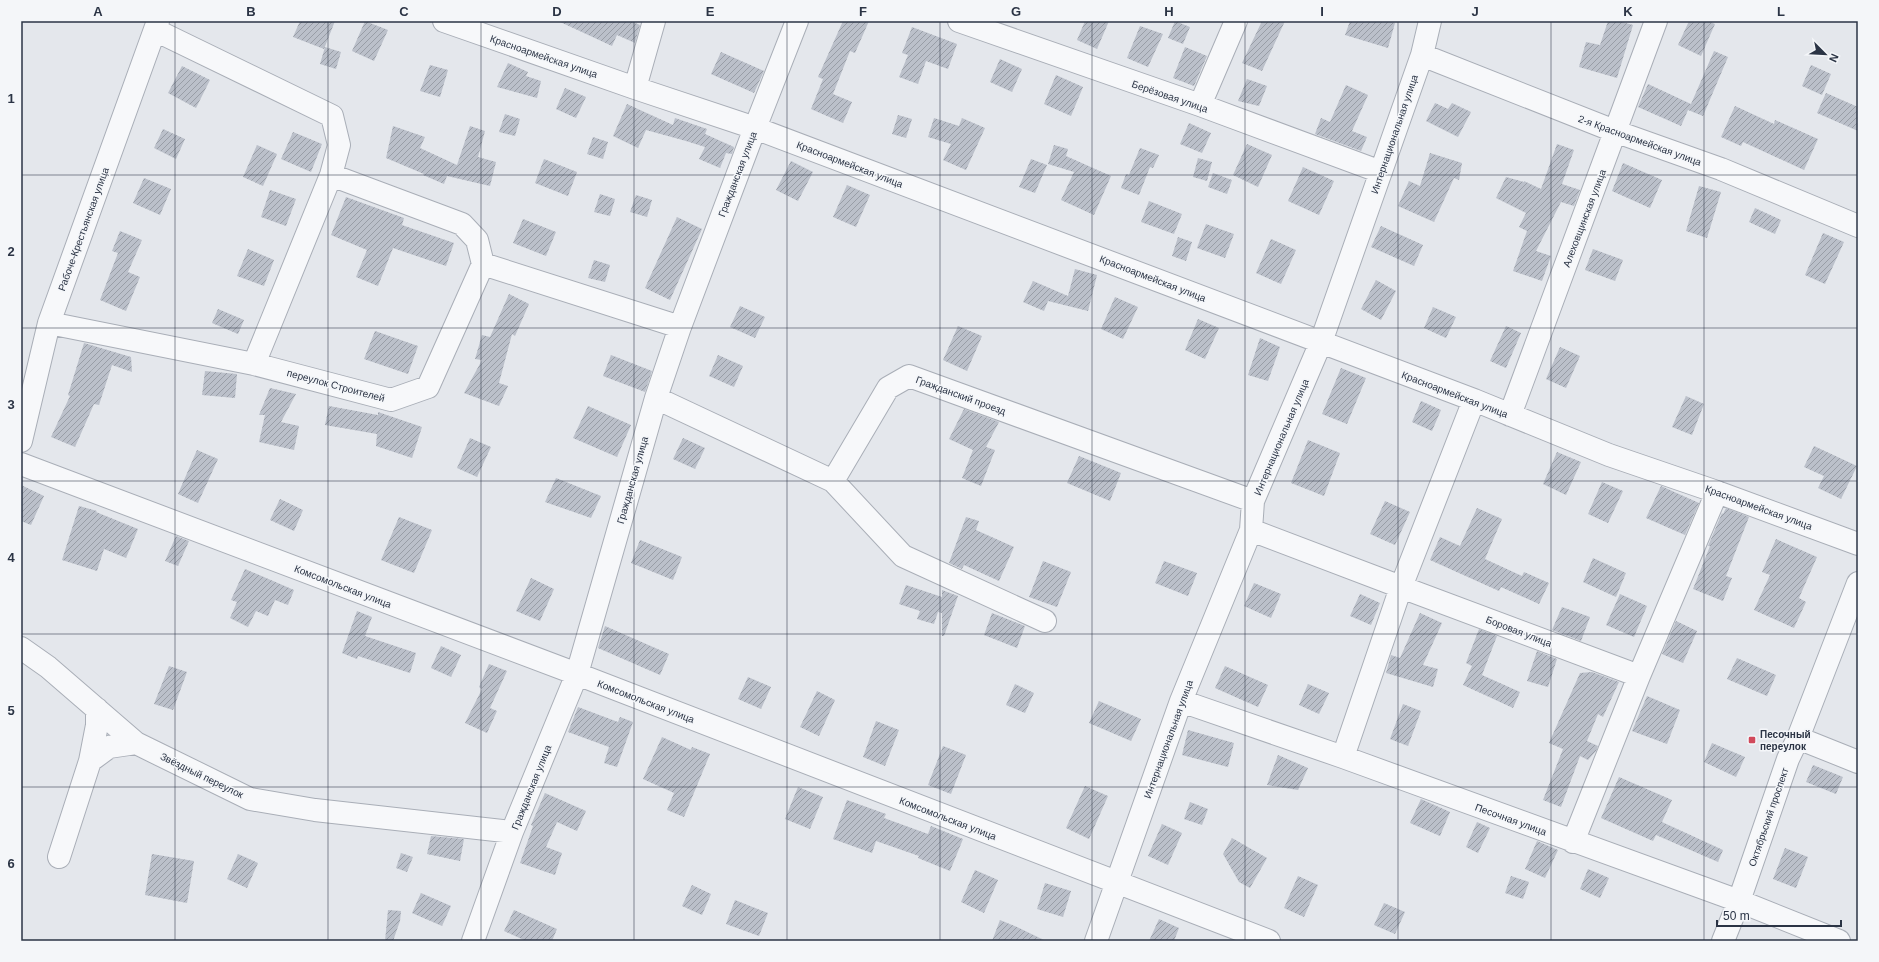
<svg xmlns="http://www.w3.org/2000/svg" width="1879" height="962" font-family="Helvetica,sans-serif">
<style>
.building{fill:url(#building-hatch)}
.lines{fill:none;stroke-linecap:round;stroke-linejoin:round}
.minor-casing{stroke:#a9aeb7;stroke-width:24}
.minor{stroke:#f7f8fa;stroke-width:22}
.grid{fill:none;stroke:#2b3445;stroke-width:1;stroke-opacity:0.55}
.poi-dot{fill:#d1495b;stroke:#f4f6f9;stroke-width:1.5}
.labels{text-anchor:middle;stroke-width:3;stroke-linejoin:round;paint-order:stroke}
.street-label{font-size:10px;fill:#2b3445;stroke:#f4f6f9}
.poi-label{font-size:10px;font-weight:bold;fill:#2b3445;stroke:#f4f6f9;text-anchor:start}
.neatline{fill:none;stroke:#2b3445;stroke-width:1.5}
.grid-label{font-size:13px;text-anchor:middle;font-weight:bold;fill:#2b3445}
</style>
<defs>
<pattern id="building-hatch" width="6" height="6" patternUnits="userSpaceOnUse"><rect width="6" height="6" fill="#bbc0ca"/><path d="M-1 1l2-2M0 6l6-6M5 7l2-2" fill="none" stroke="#989da6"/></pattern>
</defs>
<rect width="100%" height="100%" fill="#e4e7ec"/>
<!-- building -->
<path class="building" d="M300 21H335L324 49 293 37Z
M365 21 388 30 374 61 352 51Z
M558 21H631L640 25 635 43 617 35 612 46Z
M843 21H869L855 53 850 51 833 94 852 102 843 123 811 109 823 79 818 77Z
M1085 21H1109L1097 49 1077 40Z
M1175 21 1190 27 1183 44 1168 38Z
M1262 21H1285L1262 71 1242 63Z
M1350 21H1388L1395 23 1388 48 1345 35Z
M1608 21H1619L1633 25 1617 78 1579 67 1586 42 1600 45Z
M1689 21H1708L1715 24 1701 56 1678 45Z
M1140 26 1163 34 1148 67 1127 58Z
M912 27 957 44 948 69 926 61 918 84 899 77 908 55 902 53Z
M325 47 341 52 336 69 320 64Z
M1185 47 1207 56 1194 86 1173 78Z
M1714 51 1728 57 1703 116 1688 110 1681 126 1638 107 1648 84 1691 104Z
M721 52 764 71 754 93 711 74Z
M1000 59 1022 69 1012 92 990 82Z
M508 63 528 72 526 76 541 81 537 98 497 87Z
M430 65 448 70 440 97 420 91Z
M1811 65 1831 74 1822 95 1802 86Z
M182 66 210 80 196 108 168 93Z
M1056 75 1083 87 1071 116 1044 104Z
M1247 79 1267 86 1259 106 1238 101Z
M1346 85 1368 95 1352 131 1367 137 1361 151 1315 134 1321 118 1330 122Z
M565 88 586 97 576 118 556 109Z
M1826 93 1858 107V131L1817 113Z
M1435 103 1448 109 1452 103 1471 112 1458 137 1426 121Z
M627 104 673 125 675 118 707 129 705 134 734 147 732 154 726 153 720 168 699 159 705 147 686 141 646 130 638 148 613 136Z
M1735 106 1774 124 1775 120 1818 139 1804 170 1743 142 1741 146 1721 137Z
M505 114 520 119 515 136 499 132Z
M898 115 912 119 906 138 892 134Z
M934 118 959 126 962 118 985 128 966 170 943 160 951 144 928 137Z
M1189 123 1211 133 1202 153 1180 144Z
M393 126 425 137 420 148 457 165 470 126 485 131 478 157 496 162 490 186 447 176 444 184 423 175 424 174 386 158Z
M163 129 185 139 176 159 154 148Z
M293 132 322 144 311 172 281 159Z
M593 137 608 142 603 159 587 154Z
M1247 144 1272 155 1258 187 1233 175Z
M1557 144 1574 150 1562 184 1580 190 1574 206 1561 202 1536 251 1551 256 1542 281 1513 271 1527 231 1519 227 1526 213 1496 198 1506 177 1524 182V181L1541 189Z
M257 145 277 154 263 186 243 177Z
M1054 145 1068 149 1066 156 1111 176 1094 215 1061 200 1074 172 1048 164Z
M1140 148 1159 155 1153 168 1150 167 1139 195 1121 188 1126 174 1129 175Z
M1430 153 1462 163 1459 180 1454 178 1434 222 1398 206 1409 181 1420 186Z
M1198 158 1212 162 1207 181 1193 177Z
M544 159 577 172 568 196 535 183Z
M1031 159 1047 165 1035 193 1019 187Z
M791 161 813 172 798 201 776 190Z
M1623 163 1662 180 1650 208 1612 191Z
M1303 167 1334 181 1319 215 1288 201Z
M1213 173 1232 180 1227 194 1208 187Z
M144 178 171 189 160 215 133 203Z
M847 185 870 195 856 227 833 217Z
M1699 186 1721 192 1707 238 1686 231Z
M270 190 296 199 286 226 261 217Z
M600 194 615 199 610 216 594 212Z
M636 195 652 200 647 217 630 212Z
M346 197 404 218 402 225 454 243 446 266 393 248 378 286 356 277 367 250 331 235Z
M1149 201 1182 214 1174 234 1141 222Z
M1755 208 1781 220 1775 234 1749 222Z
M677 217 702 229 670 300 645 288Z
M523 219 556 232 546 256 513 243Z
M1206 224 1234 234 1225 258 1197 248Z
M1381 226 1423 245 1414 266 1371 247Z
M120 231 142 240 128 272 140 277 126 311 100 300 118 253 112 251Z
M1823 233 1844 242 1825 284 1805 275Z
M1178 237 1192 242 1186 261 1172 256Z
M1271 239 1296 250 1281 284 1256 273Z
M248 249 274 260 264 286 237 276Z
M1593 249 1623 260 1615 281 1585 270Z
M594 260 610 265 605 282 588 278Z
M1075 269 1097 275 1088 311 1048 301 1044 311 1023 302 1033 281 1068 296Z
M1376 280 1396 291 1381 320 1361 309Z
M509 294 529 304 515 336 512 334 499 383 508 386 499 406 464 393 482 360 475 359 482 335 490 337Z
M1115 297 1138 307 1123 339 1101 329Z
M740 306 765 317 755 338 730 327Z
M1433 307 1456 317 1446 338 1424 328Z
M218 309 244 320 238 334 212 323Z
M1198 319 1219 328 1205 359 1185 350Z
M958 326 982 336 967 371 943 360Z
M1506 326 1521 333 1506 368 1490 361Z
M375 331 418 346 408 374 364 359Z
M1260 338 1280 347 1268 381 1248 375Z
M84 343 131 357 132 372 112 365 99 405 94 404 75 447 51 437 70 396 68 395Z
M1560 347 1580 356 1566 388 1546 379Z
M611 355 652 371 645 392 603 376Z
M718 355 743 366 734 387 709 376Z
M1341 368 1366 378 1347 424 1322 414Z
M205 371 237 374 235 398 202 395Z
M270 388 296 394 281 422 299 426 294 450 259 442 265 415H259Z
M1686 396 1704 404 1692 435 1672 427Z
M1421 401 1441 410 1432 431 1412 422Z
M329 406 378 415V412L422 427 412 458 376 446 377 434 325 425Z
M588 406 631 425 617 457 573 438Z
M964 409 999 422 986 447 995 450 981 486 962 478 973 450 949 439Z
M470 438 491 447 477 477 457 468Z
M683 438 705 448 695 469 673 459Z
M1308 440 1340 453 1324 496 1291 483Z
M1814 446 1857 466 1841 499 1818 488 1824 476 1804 467Z
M197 450 218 459 198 503 178 494Z
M1557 452 1581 462 1566 495 1543 484Z
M1079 456 1121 473 1110 501 1067 483Z
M556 478 601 496 591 518 545 502Z
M1602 482 1623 491 1608 523 1588 514Z
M21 485 44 496 31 525 21 521Z
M1661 486 1699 503 1685 535 1646 518Z
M280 499 303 510 294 531 270 520Z
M1385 501 1410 512 1395 545 1370 534Z
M79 506 97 511 96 512 138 529 126 558 104 549 97 571 62 560Z
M1477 508 1502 519 1485 559 1522 576 1524 572 1549 583 1539 604 1501 587 1499 591 1430 560 1440 537 1460 546Z
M1726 508 1749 517 1726 576 1732 578 1723 601 1693 589 1710 546H1708L1722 513 1723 514Z
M399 517 432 530 414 573 381 560Z
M966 517 979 521 976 530 1014 547 999 581 964 565 962 569 949 563Z
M176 536 189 541 178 566 165 561Z
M1776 539 1817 557 1799 598 1806 602 1794 628 1754 610 1770 575 1762 572Z
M640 540 682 557 673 580 631 563Z
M1593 558 1626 573 1616 597 1583 582Z
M1043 561 1071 572 1057 607 1029 597Z
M1164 561 1197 573 1188 596 1155 583Z
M245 569 294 590 288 605 275 600 268 616 256 611 248 627 230 618 237 602 231 600Z
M531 578 554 589 540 621 516 611Z
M1254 583 1281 594 1271 618 1244 606Z
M906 585 942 597V590L958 596 944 636H942V613L938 612 934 624 917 619 920 611 899 604Z
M1360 594 1380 603 1371 625 1350 616Z
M1620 594 1647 606 1634 637 1606 625Z
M1562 607 1590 617 1581 641 1552 630Z
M357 611 372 617 365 636 416 653 410 673 358 656 357 659 342 653Z
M992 613 1025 626 1017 648 984 635Z
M1420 613 1442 623 1423 665 1438 669 1433 687 1386 673 1391 655 1400 658Z
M1676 621 1697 631 1683 663 1662 654Z
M605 626 669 654 660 675 598 648Z
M1479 629 1497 636 1482 675 1520 692 1513 708 1463 685 1472 666 1466 663Z
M441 646 461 655 451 677 431 668Z
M1537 651 1557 659 1548 687 1527 681Z
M1737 658 1776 675 1767 696 1727 679Z
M489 664 507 671 490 708 497 711 487 733 465 723 482 689 479 687Z
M169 666 187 672 173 710 154 704Z
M1225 666 1268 685 1258 707 1215 688Z
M1592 672 1619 682 1603 717 1598 714 1587 741 1598 746 1596 751 1588 760 1580 756 1561 807 1543 800 1563 749 1549 743 1580 673Z
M748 677 771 687 761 709 738 699Z
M1015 684 1034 693 1025 713 1006 705Z
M1308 684 1329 693 1319 714 1299 705Z
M817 691 835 700 819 736 800 727Z
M1647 696 1680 710 1667 744 1632 731Z
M1099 701 1141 719 1131 741 1089 723Z
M1403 704 1421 711 1408 746 1390 739Z
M578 707 618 722 620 717 633 722 617 767 604 763 609 747 568 732Z
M876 721 899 730 885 766 863 757Z
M1188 730 1234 743 1228 767 1182 755Z
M662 737 691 750 692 747 710 754 684 817 667 810 674 793 643 779Z
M1712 743 1745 757 1736 777 1704 762Z
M943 746 966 755 951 794 928 785Z
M1278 755 1308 768 1298 790 1267 785Z
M1813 765 1843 777 1836 794 1806 782Z
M1619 777 1672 800 1662 822 1723 850 1718 862 1656 835 1653 841 1601 818Z
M1085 786 1108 796 1089 839 1066 828Z
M798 787 823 797 810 829 785 819Z
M545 793 586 811 577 831 557 822 546 847 562 853 555 875 520 863 533 826 531 825Z
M1421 799 1450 812 1440 836 1410 823Z
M847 800 886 814 884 818 928 834 931 826 963 839 950 871 918 858 919 856 876 841 872 853 833 839Z
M1190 802 1208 809 1202 825 1184 819Z
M1477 822 1490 828 1478 853 1466 847Z
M1162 824 1182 833 1168 865 1148 856Z
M431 836 464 839 460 861 427 854Z
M1232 838 1267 858 1250 888 1239 882 1223 854Z
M1537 841 1558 850 1545 878 1525 869Z
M1785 848 1808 857 1796 888 1773 879Z
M401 853 413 857 407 872 396 868Z
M152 854 194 861 187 903 145 895Z
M238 854 258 863 247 888 227 879Z
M1588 869 1609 878 1600 898 1580 889Z
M975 870 998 880 984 913 961 902Z
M1298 876 1318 885 1304 917 1284 908Z
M1511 876 1529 882 1523 899 1505 893Z
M1045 883 1071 891 1063 917 1037 909Z
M692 885 711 894 702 915 682 906Z
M421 893 451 906 442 926 412 913Z
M735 900 768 913 759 936 726 924Z
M1384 903 1405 912 1395 934 1374 925Z
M388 910 401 911 400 921 393 941H385Z
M514 910 557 929 552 941H526L504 931Z
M1159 919 1179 928 1174 941H1149Z
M1000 920 1017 927 1046 941H992Z"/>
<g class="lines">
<!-- minor casing -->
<g class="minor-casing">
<path id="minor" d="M444 21 635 88 755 128 1474 400 1609 455 1717 492 1858 544
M959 21 1200 105 1381 172
M155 30 332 116 339 145 331 175 462 224 477 240 483 264
M1422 55 1617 132 1721 169 1858 226
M635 88 654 21
M1200 105 1236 21
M49 323 254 364 391 400 428 387 483 264 680 327
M254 364 331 175
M656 398 833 481 888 388 909 376 1253 501
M1510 415 1656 21
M21 441 49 323 158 21
M21 464 577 674 1269 941
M833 481 903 556 1045 621
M1251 530 1401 587 1474 400
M21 648 48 667 136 743 250 799 315 810 512 832
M1639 676 1717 492
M1181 701 1343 757 1739 901 1839 941
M1798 738 1858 762
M1343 757 1401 587 1639 676 1573 842
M90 761 97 725V709
M59 857 90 761 109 747 136 743
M473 941 512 832 577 674 656 398 680 327 755 128 797 21
M1096 941 1181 701 1251 530 1253 501 1321 342 1422 55 1430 21
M1723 941 1739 901 1788 759 1798 738 1858 583"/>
</g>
<!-- minor -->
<use href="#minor" class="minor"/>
</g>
<!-- grid -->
<path class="grid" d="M175 21V941M328 21V941M481 21V941M634 21V941M787 21V941M940 21V941M1092 21V941M1245 21V941M1398 21V941M1551 21V941M1704 21V941M21 175H1858M21 328H1858M21 481H1858M21 634H1858M21 787H1858"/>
<!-- markers -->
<rect class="poi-dot" x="1748" y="736" width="8" height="8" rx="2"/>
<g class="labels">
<!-- street labels -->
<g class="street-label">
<text transform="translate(544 56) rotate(19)" y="4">Красноармейская улица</text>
<text transform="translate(1170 96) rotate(19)" y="4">Берёзовая улица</text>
<text transform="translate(1394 134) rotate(-71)" y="4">Интернациональная улица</text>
<text transform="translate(1640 140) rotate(20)" y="4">2-я Красноармейская улица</text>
<text transform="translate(850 164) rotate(21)" y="4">Красноармейская улица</text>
<text transform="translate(737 174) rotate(-69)" y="4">Гражданская улица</text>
<text transform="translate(1584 218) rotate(-69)" y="4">Алеховщинская улица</text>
<text transform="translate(83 229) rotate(-70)" y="4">Рабоче-Крестьянская улица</text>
<text transform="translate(1153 278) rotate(21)" y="4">Красноармейская улица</text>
<text transform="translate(336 385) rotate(15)" y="4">переулок Строителей</text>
<text transform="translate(1455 394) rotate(21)" y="4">Красноармейская улица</text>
<text transform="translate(961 395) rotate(20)" y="4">Гражданский проезд</text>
<text transform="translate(1281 437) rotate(-67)" y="4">Интернациональная улица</text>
<text transform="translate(632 480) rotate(-74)" y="4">Гражданская улица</text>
<text transform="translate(1759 507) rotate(20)" y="4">Красноармейская улица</text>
<text transform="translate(343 586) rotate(21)" y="4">Комсомольская улица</text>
<text transform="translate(1519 631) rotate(21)" y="4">Боровая улица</text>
<text transform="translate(646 701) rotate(21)" y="4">Комсомольская улица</text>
<text transform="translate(1168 739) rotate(-70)" y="4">Интернациональная улица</text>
<text transform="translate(202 775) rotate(26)" y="4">Звёздный переулок</text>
<text transform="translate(531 787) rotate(-68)" y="4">Гражданская улица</text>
<text transform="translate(1768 817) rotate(-71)" y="4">Октябрьский проспект</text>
<text transform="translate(948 818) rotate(21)" y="4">Комсомольская улица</text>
<text transform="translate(1511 819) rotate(20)" y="4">Песочная улица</text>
</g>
<!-- poi labels -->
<g class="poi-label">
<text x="1760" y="738">Песочный<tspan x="1760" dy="12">переулок</tspan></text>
</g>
</g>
<!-- border -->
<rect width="1879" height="962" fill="none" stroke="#f4f6f9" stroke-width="44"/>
<!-- north arrow -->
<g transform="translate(1825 54) rotate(114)" stroke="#f4f6f9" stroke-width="3" paint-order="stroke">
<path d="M0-3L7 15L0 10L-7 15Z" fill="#2b3445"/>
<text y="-6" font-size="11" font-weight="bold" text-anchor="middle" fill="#2b3445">N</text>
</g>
<!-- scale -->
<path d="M1717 920v6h124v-6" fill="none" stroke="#2b3445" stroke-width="2"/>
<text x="1723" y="920" font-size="12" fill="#2b3445" stroke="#f4f6f9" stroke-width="3" paint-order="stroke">50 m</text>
<rect x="22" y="22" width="1835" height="918" class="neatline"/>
<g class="grid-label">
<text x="98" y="16">A</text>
<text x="251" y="16">B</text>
<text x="404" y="16">C</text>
<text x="557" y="16">D</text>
<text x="710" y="16">E</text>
<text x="863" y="16">F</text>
<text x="1016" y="16">G</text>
<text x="1169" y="16">H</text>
<text x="1322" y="16">I</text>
<text x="1475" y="16">J</text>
<text x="1628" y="16">K</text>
<text x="1781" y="16">L</text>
<text x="11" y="103">1</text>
<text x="11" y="256">2</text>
<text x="11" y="409">3</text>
<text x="11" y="562">4</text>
<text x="11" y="715">5</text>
<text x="11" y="868">6</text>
</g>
</svg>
